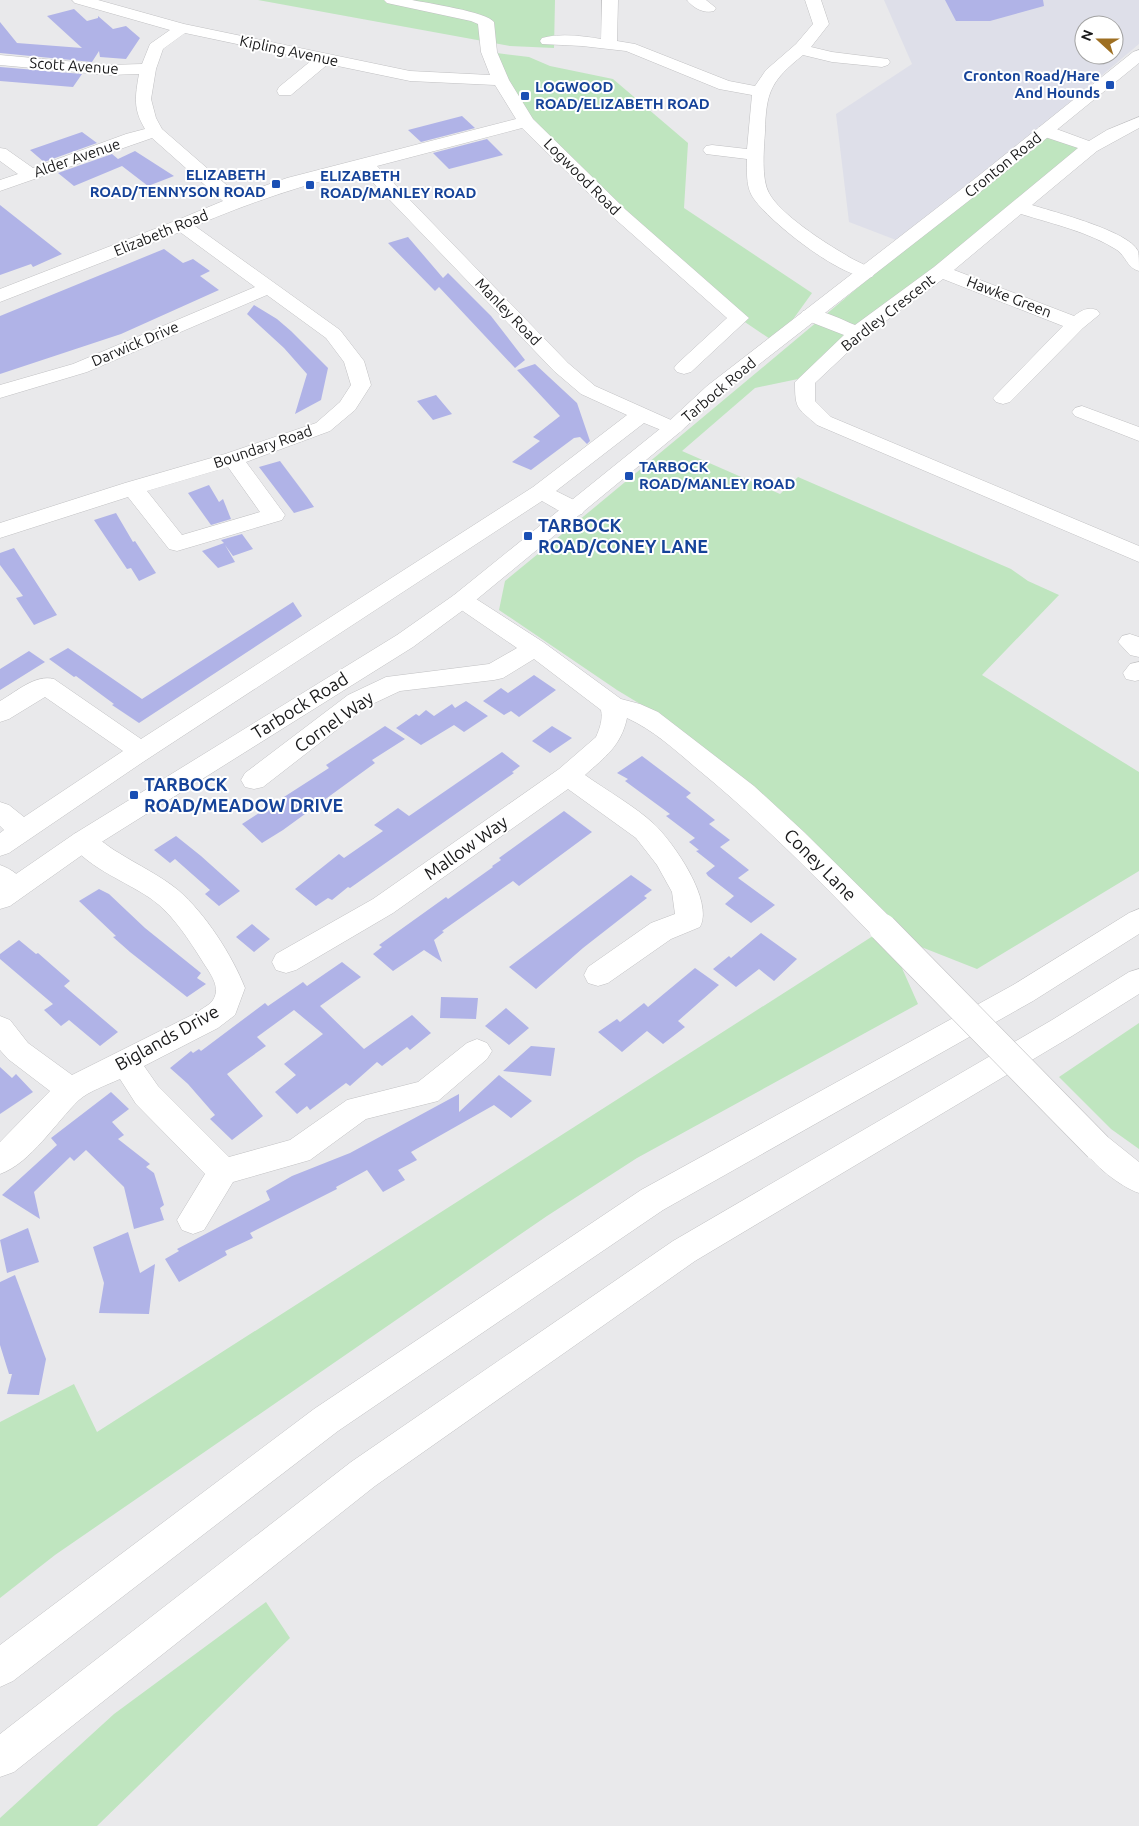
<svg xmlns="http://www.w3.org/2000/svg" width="1139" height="1826" font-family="Ubuntu,sans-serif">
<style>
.built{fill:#dedfe9;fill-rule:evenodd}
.green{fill:#bfe5bf}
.building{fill:#b0b3e7}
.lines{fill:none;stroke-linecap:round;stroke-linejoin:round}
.minor-casing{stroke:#c1c1c3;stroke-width:1}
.major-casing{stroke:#c1c1c3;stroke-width:1}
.highway-casing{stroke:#c1c1c3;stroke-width:1}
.minor{fill:#fff;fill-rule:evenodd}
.major{fill:#fff;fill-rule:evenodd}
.highway{fill:#fff;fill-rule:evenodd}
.minor-bridge-casing{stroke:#c1c1c3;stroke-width:29;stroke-linecap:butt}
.minor-bridge{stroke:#fff;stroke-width:28}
.transit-dot{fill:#1a4fb4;stroke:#fff;stroke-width:2}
.labels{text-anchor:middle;stroke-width:4;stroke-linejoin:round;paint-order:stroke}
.far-street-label{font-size:15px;fill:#19191a;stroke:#fff}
.far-transit-label{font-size:15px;font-weight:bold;fill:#164399;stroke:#fff;text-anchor:start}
.transit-label{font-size:18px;font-weight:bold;fill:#164399;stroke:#fff;text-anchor:start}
.street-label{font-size:18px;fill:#19191a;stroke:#fff}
</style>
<rect width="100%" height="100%" fill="#e9e9eb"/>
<!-- built -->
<path class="built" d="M884 0H1139V44L1039 128 896 240 849 222 836 114 912 64ZM1084 25H1114V55H1084Z"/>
<!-- green -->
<path class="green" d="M258 0H555L554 48 510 46Z
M489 52 529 57 550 66 613 79 688 143 684 208 812 293 776 343 739 318 526 122Z
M1045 131 1091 147 798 379 755 388 682 451 780 494 798 477 1011 569 1028 581 1059 595 982 675 1139 772V871L977 969 906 941 660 716 617 690 499 610 505 581C686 433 865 281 1045 131Z
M876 934 893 948 918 1004 637 1158 547 1216 55 1555 0 1598V1422L74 1384 97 1432Z
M1139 1023V1149L1111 1129 1059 1077Z
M266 1602 290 1638 97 1826H0V1818L114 1714Z"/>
<!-- building -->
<path class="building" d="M945 0H1043L1044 6 990 21H956Z
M74 9 87 21 98 18V16L113 29 126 26 140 38 126 59 100 57 99 51 92 62 0 53V22L17 43 82 48 47 16Z
M0 67 82 74 73 87 0 81Z
M462 116 475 128 421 142 408 130Z
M82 132 97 143 44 162 30 150Z
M487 139 503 155 449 169 433 153Z
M135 151 174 176 148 186 122 166 74 186 58 173 112 154 118 159Z
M0 205 62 254 33 267 31 264 0 275Z
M408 237 443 278 448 273 491 316 525 360 515 368 439 287 435 291 388 243Z
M164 249 183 263 193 259 210 271 200 276 219 290 121 334 0 374V316Z
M254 305 277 319 291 331 328 368 321 400 295 414 307 374 284 348 247 314Z
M535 364 577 403 590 441 587 444 580 437 574 438 531 470 512 462 540 441 533 437 560 416 517 370Z
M436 395 452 414 433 420 417 401Z
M280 461 307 497 314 507 294 513 259 467Z
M209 485 219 502 223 499 231 519 211 525 188 493Z
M116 513 133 542 135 541 156 573 139 581 131 568 127 569 94 520Z
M242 534 253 549 233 556 225 545 235 562 218 568 202 551 224 543 221 540Z
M14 548 57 615 34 625 16 598 23 596 0 565V553Z
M293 602 302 616 139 723 112 705 114 704 76 676 74 677 49 659 68 648 142 699Z
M29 651 45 662 0 690V669Z
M534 675 556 690 519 717 511 711 504 715 483 701 501 688 508 693Z
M466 701 488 716 464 732 454 725 421 745 396 728 416 714 419 716 426 710 434 716 452 704 455 708Z
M385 726 405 739 372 760 375 763 283 830 262 843 242 824 329 768 326 765Z
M552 726 572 738 550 753 532 741Z
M502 752 520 766 512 772 514 773 350 888 348 887 332 900 328 898 316 906 295 889 339 854 344 858 383 831 374 825 398 808 409 816Z
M642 756 691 793 686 797 715 820 709 824 730 840 720 847 749 870 738 878 775 905 751 923 725 904 734 896 708 876 706 873 715 866 696 851 699 850 689 842 695 838 666 816 670 814 625 781 628 779 617 773Z
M564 811 592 832 519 886 513 881 442 931 444 932 434 940 442 962 424 950 393 971 373 954 382 947 379 945 446 897 448 899 493 867 492 866 501 860 499 858Z
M176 836 201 856 240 891 219 906 205 894 210 890 175 859 170 863 154 850Z
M631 875 652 890 644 896 647 898 583 948 536 989 509 967Z
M99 889 109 894 145 928 201 973 197 978 206 984 187 997 130 952 113 937 116 936 79 901Z
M252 924 270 939 254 952 236 937Z
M761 933 797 959 774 981 759 969 736 987 713 969 729 956 731 958Z
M19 940 36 954 38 953 70 981 64 986 118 1032 100 1046 69 1020 61 1026 44 1010 53 1004 0 959V954Z
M342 962 361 977 320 1006 364 1049 412 1015 431 1033 410 1050 407 1047 382 1066 377 1062 350 1086 346 1083 310 1110 307 1106 297 1114 275 1092 296 1075 284 1064 323 1034 294 1010 257 1037 266 1046 227 1074 263 1116 232 1140 210 1119 215 1115 188 1084 170 1068 191 1051 193 1053 199 1049 201 1051 265 1003 268 1006 303 982 307 986Z
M695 968 719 985 678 1021 685 1027 663 1044 647 1031 622 1052 598 1032 617 1019 620 1022 644 1003 648 1007Z
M441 997 478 998 476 1019 440 1018Z
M506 1008 529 1028 509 1045 485 1026Z
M531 1046 555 1048 551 1076 503 1071Z
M0 1067 12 1078 16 1074 33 1092 0 1114Z
M499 1075 532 1101 511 1118 494 1105 411 1152 417 1160 398 1170 405 1180 383 1192 367 1170 336 1187 337 1189 250 1233 253 1238 225 1251 227 1255 179 1282 165 1259 179 1251 177 1249 270 1200 266 1191 292 1176 350 1153 459 1094V1112Z
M111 1092 129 1109 112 1122 124 1135 118 1139 150 1164 146 1167 154 1173 164 1205 160 1208 164 1220 134 1229 124 1187 86 1150 74 1161 70 1157 34 1192 40 1219 2 1195 57 1145 51 1138Z
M28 1228 39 1262 7 1273 0 1240Z
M128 1232 140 1273 155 1264 149 1314 99 1313 104 1283 93 1247Z
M15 1275 46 1359 39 1395 7 1394 12 1374H9L0 1345V1282Z"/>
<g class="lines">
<!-- minor casing -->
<g class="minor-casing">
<path id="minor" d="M72 0H98L184 24 410 71 490 75 481 52 478 24 471 21 387 3 384 0C393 0 403 0 412 0 427 3 487 12 494 22L497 52 509 80 533 119 626 210 749 318 691 372 684 374 677 372 674 368 677 364 727 318 614 218 522 128 377 166 568 363 595 386 680 424 684 428 680 432 673 434 666 432 644 423 556 491 582 504 585 509 582 514C567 518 555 508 542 501L143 762 9 853 0 856V833L4 830 0 826V802L9 805 24 817 123 751 45 697 9 719 0 722V701C16 692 35 674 54 679L141 739 533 487 627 415 581 394 554 371 361 170C304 185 250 202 195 226L340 330 364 361 371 385 355 410 330 431 246 462 285 515 282 520 177 551 169 549 128 497 0 538V523L125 483 225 454 316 423 340 402 351 385 344 362 326 338 267 295 87 372 0 398V385L73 364 255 287 180 232 0 302V289L175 221 223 201 152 138 0 191V180L18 174 0 161V148L6 149 33 168 126 134 145 129C133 109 135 97 139 74L109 75 0 65V55L109 65 142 64 150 44 170 30 75 3ZM185 33 312 60 279 87 277 91 279 95H291L328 64 410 81 495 85 516 119 287 178 238 195 162 129 156 118 151 99 156 69 163 49ZM228 467 260 512 182 535 147 491Z
M602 0H618L617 41 635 44 729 81 755 86 766 70 796 44 813 24 805 0H821L829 24 811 47 832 52 888 59 890 62 888 65 882 67 832 62 803 55C771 81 766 91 765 132 764 148 761 179 769 193 780 214 825 243 846 255 854 261 869 265 875 273L872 277C846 283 762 217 751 194 746 184 747 170 747 159L706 154 703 150 706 146 712 145 747 149 752 95 719 89 626 51 582 46 542 44 540 41 542 38C561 33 583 36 601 39Z
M687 0H706L716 8 714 11C704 14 693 8 687 0Z
M1139 117V128L1097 151 1032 205C1054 212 1129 231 1138 251 1139 256 1139 265 1139 271 1127 268 1126 256 1117 250 1089 232 1053 224 1021 214L954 270 1074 316C1082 310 1087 307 1097 310L1100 314 1083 328 1010 402 1003 404 996 402 993 398 1063 326 943 279 864 337 815 383V401L831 417 1139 546V562L817 425C797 407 795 410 795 382L844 335 803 319 800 315 803 311C819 307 840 319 855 325L934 267 1078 148 1039 135 1036 131 1039 127 1045 126 1051 127 1089 141 1107 130Z
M1082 406 1139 427V441L1075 416 1072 412 1075 408Z
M462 592 470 595 543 642 621 699 640 704 658 712 754 786 804 832 893 920 897 928 893 936 883 939 873 936C816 877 759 819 695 767 674 749 653 730 627 718 621 746 605 757 585 775 606 790 636 807 654 824 674 843 714 901 700 927L671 939 608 983 598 986 588 983 584 975 588 967 651 923 675 914 672 892 657 865 636 838 568 789 393 913 296 970 286 973 276 970 272 962 276 954 373 899 559 769 596 737C600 728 603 719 601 710L534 659 503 678 494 680 400 691 366 707 263 787 254 789 245 787 241 780 245 773 348 695 386 677 489 664 517 648 454 605 450 600 454 595Z
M1130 634 1139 637V657L1130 655 1118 642 1122 636Z
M1139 662V680L1135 681 1126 679 1123 673 1130 664Z
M83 831C97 835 106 846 119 853 138 865 161 876 178 890 205 913 232 955 245 988L235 1015 218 1028 144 1066 158 1086 229 1157 290 1140 347 1100 418 1082 467 1043 477 1039 487 1043 492 1051 487 1059 438 1101 366 1119 310 1160 233 1182 204 1230 193 1234 182 1230 177 1220 205 1174 136 1104 120 1079C107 1085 89 1091 79 1100 55 1123 31 1163 0 1174V1142L50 1091 8 1059 0 1050V1016L10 1020 28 1043 72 1075 198 1012C202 1008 210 1005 213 1000 222 986 208 971 201 959 189 940 176 920 159 905 135 884 85 869 70 841L74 834Z
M0 865C12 869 22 877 29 888L25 895C14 898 8 898 0 891Z
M1098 1134 1109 1138 1139 1162V1193C1121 1187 1091 1164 1083 1147L1087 1138Z"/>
</g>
<!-- major casing -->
<g class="major-casing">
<path id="major" d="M1139 50V63L989 185 721 394 680 432 470 605 413 647 92 848 10 906 0 909V885L74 834 397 635 454 595 666 424 707 386 977 177 1133 52Z"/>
</g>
<!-- highway casing -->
<g class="highway-casing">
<path id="highway" d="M1139 909V934L1033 1001 663 1210 338 1431 13 1681 0 1687V1645L314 1409 641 1190 1013 985 1129 913Z
M1139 969V994L1072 1036 695 1261 375 1486 14 1772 0 1777V1734L351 1462 673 1241 1052 1020 1129 972Z"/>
</g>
<!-- minor -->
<use href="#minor" class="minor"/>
<!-- major -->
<use href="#major" class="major"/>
<!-- highway -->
<use href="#highway" class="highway"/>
<!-- minor-bridge casing -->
<g class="minor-bridge-casing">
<path id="minor-bridge" d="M883 928 1098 1147"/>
</g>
<!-- minor-bridge -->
<use href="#minor-bridge" class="minor-bridge"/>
</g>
<!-- markers -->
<g class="transit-dot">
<rect x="1105" y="80" width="10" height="10" rx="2.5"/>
<rect x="520" y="91" width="10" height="10" rx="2.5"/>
<rect x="271" y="179" width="10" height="10" rx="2.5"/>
<rect x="305" y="180" width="10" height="10" rx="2.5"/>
<rect x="624" y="471" width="10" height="10" rx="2.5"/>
<rect x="523" y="531" width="10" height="10" rx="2.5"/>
<rect x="129" y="790" width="10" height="10" rx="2.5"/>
</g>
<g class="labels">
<!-- far-street labels -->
<g class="far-street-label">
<text transform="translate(289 51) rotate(12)" y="5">Kipling Avenue</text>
<text transform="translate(74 66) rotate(4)" y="5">Scott Avenue</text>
<text transform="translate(77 158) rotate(-19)" y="5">Alder Avenue</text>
<text transform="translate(1003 165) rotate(-39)" y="5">Cronton Road</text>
<text transform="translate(582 177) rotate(45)" y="5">Logwood Road</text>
<text transform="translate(161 233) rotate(-22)" y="5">Elizabeth Road</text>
<text transform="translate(1009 297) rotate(21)" y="5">Hawke Green</text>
<text transform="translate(508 312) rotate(46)" y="5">Manley Road</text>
<text transform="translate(888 313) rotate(-38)" y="5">Bardley Crescent</text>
<text transform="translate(135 344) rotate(-23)" y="5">Darwick Drive</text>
<text transform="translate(719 390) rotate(-40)" y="5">Tarbock Road</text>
<text transform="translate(263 447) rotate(-19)" y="5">Boundary Road</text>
</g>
<!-- far-transit labels -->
<g class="far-transit-label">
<text x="1100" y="81" text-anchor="end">Cronton Road/Hare<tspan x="1100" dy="17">And Hounds</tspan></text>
<text x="535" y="92">LOGWOOD<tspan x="535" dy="17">ROAD/ELIZABETH ROAD</tspan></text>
<text x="266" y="180" text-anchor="end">ELIZABETH<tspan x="266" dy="17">ROAD/TENNYSON ROAD</tspan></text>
<text x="320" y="181">ELIZABETH<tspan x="320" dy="17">ROAD/MANLEY ROAD</tspan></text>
<text x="639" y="472">TARBOCK<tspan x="639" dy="17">ROAD/MANLEY ROAD</tspan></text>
</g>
<!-- transit labels -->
<g class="transit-label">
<text x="538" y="532">TARBOCK<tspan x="538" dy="21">ROAD/CONEY LANE</tspan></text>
<text x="144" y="791">TARBOCK<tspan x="144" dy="21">ROAD/MEADOW DRIVE</tspan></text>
</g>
<!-- street labels -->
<g class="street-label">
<text transform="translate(300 706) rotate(-32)" y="6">Tarbock Road</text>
<text transform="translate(334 722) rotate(-35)" y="6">Cornel Way</text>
<text transform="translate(466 848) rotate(-35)" y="6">Mallow Way</text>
<text transform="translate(820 865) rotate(45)" y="6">Coney Lane</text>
<text transform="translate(167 1038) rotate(-29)" y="6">Biglands Drive</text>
</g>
</g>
<!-- north arrow -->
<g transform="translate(1099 40) rotate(291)"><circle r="24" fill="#ffffff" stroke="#a3a3a3"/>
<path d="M0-4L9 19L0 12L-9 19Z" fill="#9e6f22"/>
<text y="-8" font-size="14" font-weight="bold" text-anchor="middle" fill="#19191a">N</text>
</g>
</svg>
